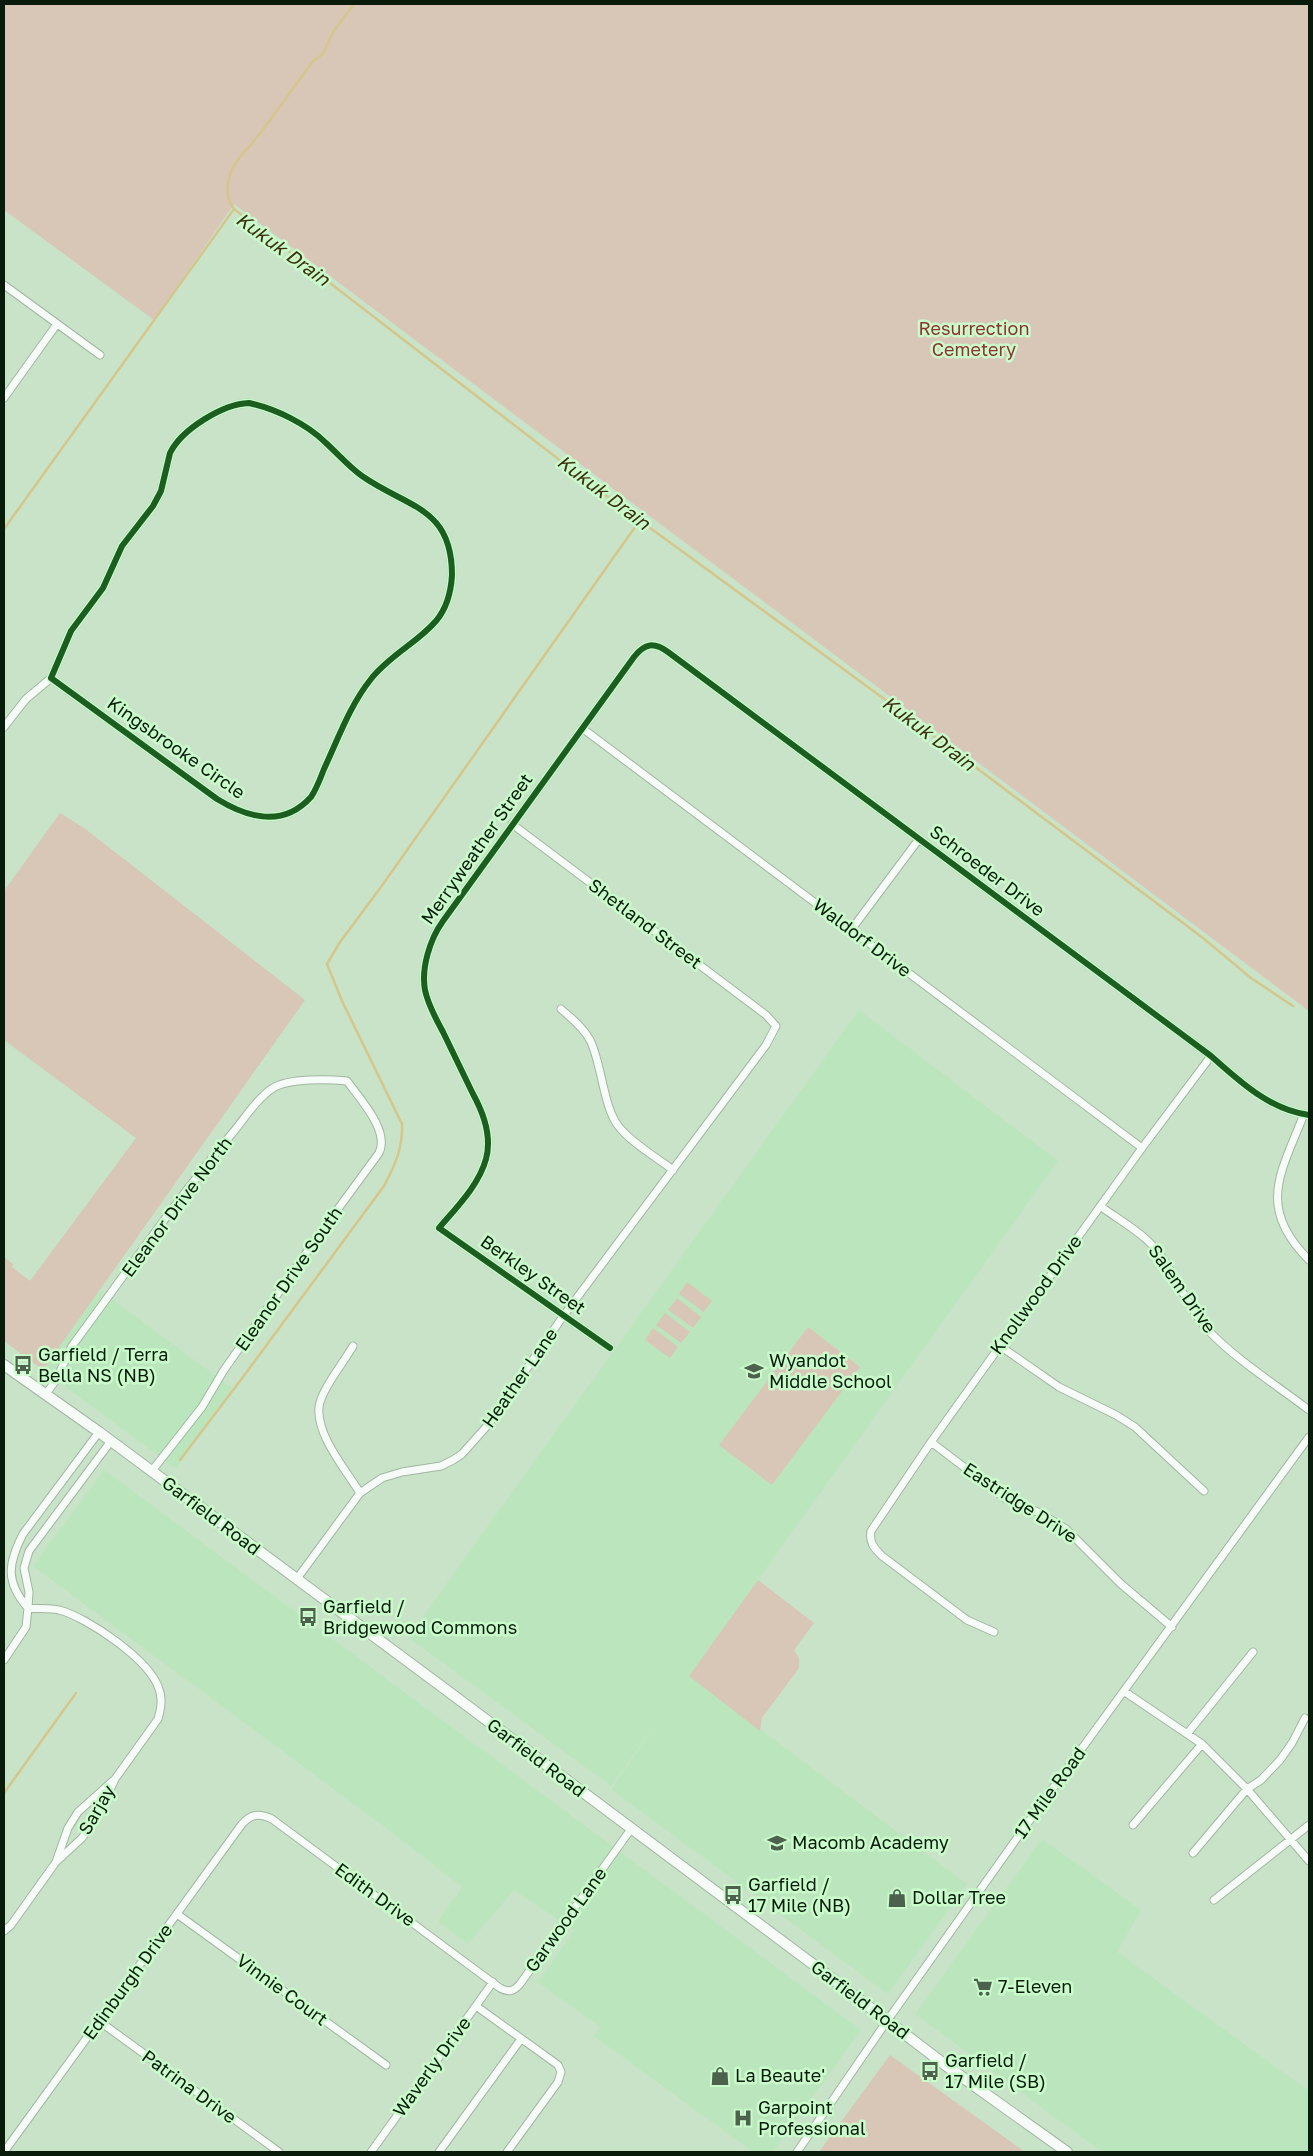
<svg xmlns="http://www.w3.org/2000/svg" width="1313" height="2156" font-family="'Golos Text',sans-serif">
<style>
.built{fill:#bbe6bd}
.green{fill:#d8c6b7}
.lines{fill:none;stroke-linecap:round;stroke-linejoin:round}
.stream{stroke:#d5c68c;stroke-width:2.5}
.minor-casing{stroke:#a2b6a2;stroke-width:9}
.secondary-casing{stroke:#a2b6a2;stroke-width:12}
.minor{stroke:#f7fbf7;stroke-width:7}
.secondary{stroke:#f7fbf7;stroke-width:10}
.cycleway-casing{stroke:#cafbcb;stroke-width:9}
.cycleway{stroke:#1b5e20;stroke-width:6}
.labels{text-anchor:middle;stroke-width:5;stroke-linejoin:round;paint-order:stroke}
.park-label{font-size:18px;fill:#8f312e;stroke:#cafbcb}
.street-label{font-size:18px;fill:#091c0b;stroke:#cafbcb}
.poi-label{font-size:18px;fill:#091c0b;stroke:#cafbcb;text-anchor:start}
.water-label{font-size:19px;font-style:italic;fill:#3c2e0e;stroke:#cafbcb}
</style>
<rect width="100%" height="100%" fill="#c8e3c8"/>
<!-- built -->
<path class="built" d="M859 1010 1058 1161 689 1676 967 1884 888 1994 611 1789 666 1710 611 1786 408 1637Z
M100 1290 232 1388 176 1469 43 1370Z
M104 1470 861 2030 773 2152H753L594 2036 600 2027 538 1982 574 1930 514 1890 468 1944 438 1921 462 1887 393 1833 33 1566Z
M1042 1839 1141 1910 1117 1952 1309 2091V2152H1102L915 2014Z"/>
<!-- green -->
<path class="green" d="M4 4H1309V1011L234 204 154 320 4 210Z
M60 813 84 828 305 1000 43 1370 4 1341V1257L13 1264 12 1267 30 1281 136 1138 4 1040V891Z
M687 1282 712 1301 704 1312 679 1294Z
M677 1298 701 1317 693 1328 668 1310Z
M665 1313 690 1332 681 1343 656 1325Z
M808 1327 860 1367 772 1485 719 1445Z
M653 1328 678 1347 670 1358 645 1340Z
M758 1580 814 1623 794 1650 799 1658V1668L762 1718 760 1731 689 1676Z
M890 2055 1025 2152H819Z"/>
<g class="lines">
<!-- stream -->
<path class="stream" d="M354 4 333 32 323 54 313 61C293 88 274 116 253 142 246 151 236 159 232 170 226 184 225 197 234 209L601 492 898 709 1203 938 1251 978 1293 1006
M4 529 234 209
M180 1460 243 1377 384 1186C395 1165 403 1148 402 1124L342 1001 327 964 340 942 381 887 640 520
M4 1793 76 1693"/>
<!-- minor casing -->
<g class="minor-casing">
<path id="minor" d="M4 285 100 355
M4 398 57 324
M249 403C276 409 307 424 326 443 338 454 349 467 362 476 408 508 452 507 452 575 451 592 447 608 436 621 417 643 390 655 371 679 350 705 338 739 324 769 320 779 317 788 311 797 283 828 248 818 217 799L51 678 71 631 103 588 122 546 153 506 161 491 170 453C182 429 223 404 249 403Z
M4 727 26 699 51 678
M582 728 1142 1148
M851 930 919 839
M561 1009C571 1018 583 1027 590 1040 602 1064 603 1107 619 1127 633 1144 656 1157 673 1170
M1304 1114C1281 1173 1256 1207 1309 1260
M1100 1206C1115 1217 1133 1227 1147 1240 1173 1264 1183 1302 1207 1329 1236 1360 1275 1384 1309 1410
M353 1346C344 1362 321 1390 319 1407 316 1435 346 1470 360 1493
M1000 1346 1059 1387 1116 1415 1135 1427 1204 1491
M610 1348 439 1228C456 1208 479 1185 486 1159 492 1137 484 1114 473 1094 463 1073 453 1053 443 1032 436 1019 428 1005 425 990 421 968 430 939 443 921L634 657C645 643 654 642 668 652L1211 1056C1239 1081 1270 1110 1309 1115
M46 1394 56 1380 72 1346C124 1276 174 1203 230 1136 243 1121 256 1099 273 1088 289 1078 329 1079 347 1081 360 1099 390 1131 379 1153L321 1232 224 1370 202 1407 151 1472
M99 1432 23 1534C8 1563 5 1582 28 1608L29 1592 24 1568 29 1551 111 1441
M931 1442 1006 1499 1040 1513 1066 1529 1121 1584 1172 1627
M296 1580 360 1493 382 1478 402 1472 441 1466 453 1460 462 1454 487 1426 564 1315 766 1045 776 1026 766 1015 512 824
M994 1632 967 1620 882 1556C874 1548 869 1543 871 1531L931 1442 1142 1148 1211 1056
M4 1660 26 1627 28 1608C38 1609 49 1608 59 1610 87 1617 150 1660 159 1689 163 1699 161 1709 158 1719L115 1779
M1125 1692 1202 1744 1247 1789 1309 1861
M1187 1734 1253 1652
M1133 1825 1202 1744
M1193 1853 1247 1789 1261 1780 1280 1760 1292 1743 1305 1718
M1214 1900 1309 1825
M177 1914 386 2065
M4 1931 11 1925 56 1862 82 1838 100 1812 115 1779 78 1812 68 1828 56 1862
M476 2006 558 2065 561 2072 558 2082 507 2152
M99 2021 279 2152
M4 2152 242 1824C251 1814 259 1813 272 1819L500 1988C509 1993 514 1991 520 1984L631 1829
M371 2152 493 1982
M439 2152 521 2039
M797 2152 887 2021 1037 1810 1309 1437"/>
</g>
<!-- secondary casing -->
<g class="secondary-casing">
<path id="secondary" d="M4 1365 99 1432 445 1689 826 1974 948 2067 1067 2152"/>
</g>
<!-- minor -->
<use href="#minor" class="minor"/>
<!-- secondary -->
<use href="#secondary" class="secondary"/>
<!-- cycleway casing -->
<g class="cycleway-casing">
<path id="cycleway" d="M249 403C276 409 307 424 326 443 338 454 349 467 362 476 408 508 452 507 452 575 451 592 447 608 436 621 417 643 390 655 371 679 350 705 338 739 324 769 320 779 317 788 311 797 283 828 248 818 217 799L51 678 71 631 103 588 122 546 153 506 161 491 170 453C182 429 223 404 249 403Z
M610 1348 439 1228C456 1208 479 1185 486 1159 492 1137 484 1114 473 1094 463 1073 453 1053 443 1032 436 1019 428 1005 425 990 421 968 430 939 443 921L634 657C645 643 654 642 668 652L1211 1056C1239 1081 1270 1110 1309 1115"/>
</g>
<!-- cycleway -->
<use href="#cycleway" class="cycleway"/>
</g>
<!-- icons -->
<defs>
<g id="bus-bare" transform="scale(1.5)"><path d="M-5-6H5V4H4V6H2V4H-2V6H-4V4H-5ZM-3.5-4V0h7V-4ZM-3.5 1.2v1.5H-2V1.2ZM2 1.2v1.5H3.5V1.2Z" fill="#4c624d" stroke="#cafbcb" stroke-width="2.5" paint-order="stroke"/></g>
<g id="school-bare" transform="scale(1.5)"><path d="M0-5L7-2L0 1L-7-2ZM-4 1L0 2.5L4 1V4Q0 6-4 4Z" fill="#4c624d" stroke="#cafbcb" stroke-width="2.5" paint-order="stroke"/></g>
<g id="shop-bare" transform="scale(1.5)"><path d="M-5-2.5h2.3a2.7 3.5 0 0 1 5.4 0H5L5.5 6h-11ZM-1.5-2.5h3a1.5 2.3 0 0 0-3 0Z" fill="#4c624d" stroke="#cafbcb" stroke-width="2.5" paint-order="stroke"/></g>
<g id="supermarket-bare" transform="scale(1.5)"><path d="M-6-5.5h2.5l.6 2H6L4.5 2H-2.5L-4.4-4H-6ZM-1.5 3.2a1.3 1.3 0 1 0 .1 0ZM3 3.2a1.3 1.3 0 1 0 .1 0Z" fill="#4c624d" stroke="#cafbcb" stroke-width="2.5" paint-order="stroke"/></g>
<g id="hospital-bare" transform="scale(1.5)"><path d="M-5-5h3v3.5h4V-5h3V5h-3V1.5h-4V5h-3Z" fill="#4c624d" stroke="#cafbcb" stroke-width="2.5" paint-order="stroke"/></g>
</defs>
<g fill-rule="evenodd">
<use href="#bus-bare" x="23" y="1365"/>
<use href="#school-bare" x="754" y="1371"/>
<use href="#bus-bare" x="308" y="1617"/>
<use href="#school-bare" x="777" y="1843"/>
<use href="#bus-bare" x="733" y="1895"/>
<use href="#shop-bare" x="897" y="1898"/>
<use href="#supermarket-bare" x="983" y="1987"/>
<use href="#bus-bare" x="930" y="2071"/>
<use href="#shop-bare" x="720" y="2076"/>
<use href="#hospital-bare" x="743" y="2118"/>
</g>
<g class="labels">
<!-- park labels -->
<g class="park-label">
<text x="974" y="335">Resurrection<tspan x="974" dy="21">Cemetery</tspan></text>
</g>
<!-- street labels -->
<g class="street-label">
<text transform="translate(176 748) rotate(35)" y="6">Kingsbrooke Circle</text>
<text transform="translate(477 849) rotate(-55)" y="6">Merryweather Street</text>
<text transform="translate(987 871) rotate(37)" y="6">Schroeder Drive</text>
<text transform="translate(645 924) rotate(37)" y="6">Shetland Street</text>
<text transform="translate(862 938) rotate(37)" y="6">Waldorf Drive</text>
<text transform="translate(177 1207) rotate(-53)" y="6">Eleanor Drive North</text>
<text transform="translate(533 1275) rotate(35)" y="6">Berkley Street</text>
<text transform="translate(289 1279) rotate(-55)" y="6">Eleanor Drive South</text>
<text transform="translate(1182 1289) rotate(55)" y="6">Salem Drive</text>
<text transform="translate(1036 1295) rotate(-54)" y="6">Knollwood Drive</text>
<text transform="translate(520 1378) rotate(-55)" y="6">Heather Lane</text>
<text transform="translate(1020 1503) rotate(33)" y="6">Eastridge Drive</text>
<text transform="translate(211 1516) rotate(37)" y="6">Garfield Road</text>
<text transform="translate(536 1758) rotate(37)" y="6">Garfield Road</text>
<text transform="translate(1050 1793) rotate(-54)" y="6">17 Mile Road</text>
<text transform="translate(97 1810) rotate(-60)" y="6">Sarjay</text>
<text transform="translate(375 1895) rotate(36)" y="6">Edith Drive</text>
<text transform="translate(566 1920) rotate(-54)" y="6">Garwood Lane</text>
<text transform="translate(128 1982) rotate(-54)" y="6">Edinburgh Drive</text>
<text transform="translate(282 1990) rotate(36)" y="6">Vinnie Court</text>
<text transform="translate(860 2000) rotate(37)" y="6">Garfield Road</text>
<text transform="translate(432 2067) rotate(-54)" y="6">Waverly Drive</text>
<text transform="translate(189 2087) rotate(36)" y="6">Patrina Drive</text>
</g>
<!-- poi labels -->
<g class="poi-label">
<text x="38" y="1361">Garfield / Terra<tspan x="38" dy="21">Bella NS (NB)</tspan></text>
<text x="769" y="1367">Wyandot<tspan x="769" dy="21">Middle School</tspan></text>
<text x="323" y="1613">Garfield /<tspan x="323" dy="21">Bridgewood Commons</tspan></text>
<text x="792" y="1849">Macomb Academy</text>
<text x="748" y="1891">Garfield /<tspan x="748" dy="21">17 Mile (NB)</tspan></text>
<text x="912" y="1904">Dollar Tree</text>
<text x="998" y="1993">7-Eleven</text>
<text x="945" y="2067">Garfield /<tspan x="945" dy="21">17 Mile (SB)</tspan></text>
<text x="735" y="2082">La Beaute'</text>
<text x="758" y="2114">Garpoint<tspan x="758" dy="21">Professional</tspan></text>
</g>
<!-- water labels -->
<g class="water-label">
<text transform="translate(283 249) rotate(36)" y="7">Kukuk Drain</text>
<text transform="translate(604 492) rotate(37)" y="7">Kukuk Drain</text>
<text transform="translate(929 733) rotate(37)" y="7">Kukuk Drain</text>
</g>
</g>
<!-- border -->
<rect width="1313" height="2156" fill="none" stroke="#091c0b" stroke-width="10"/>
</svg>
